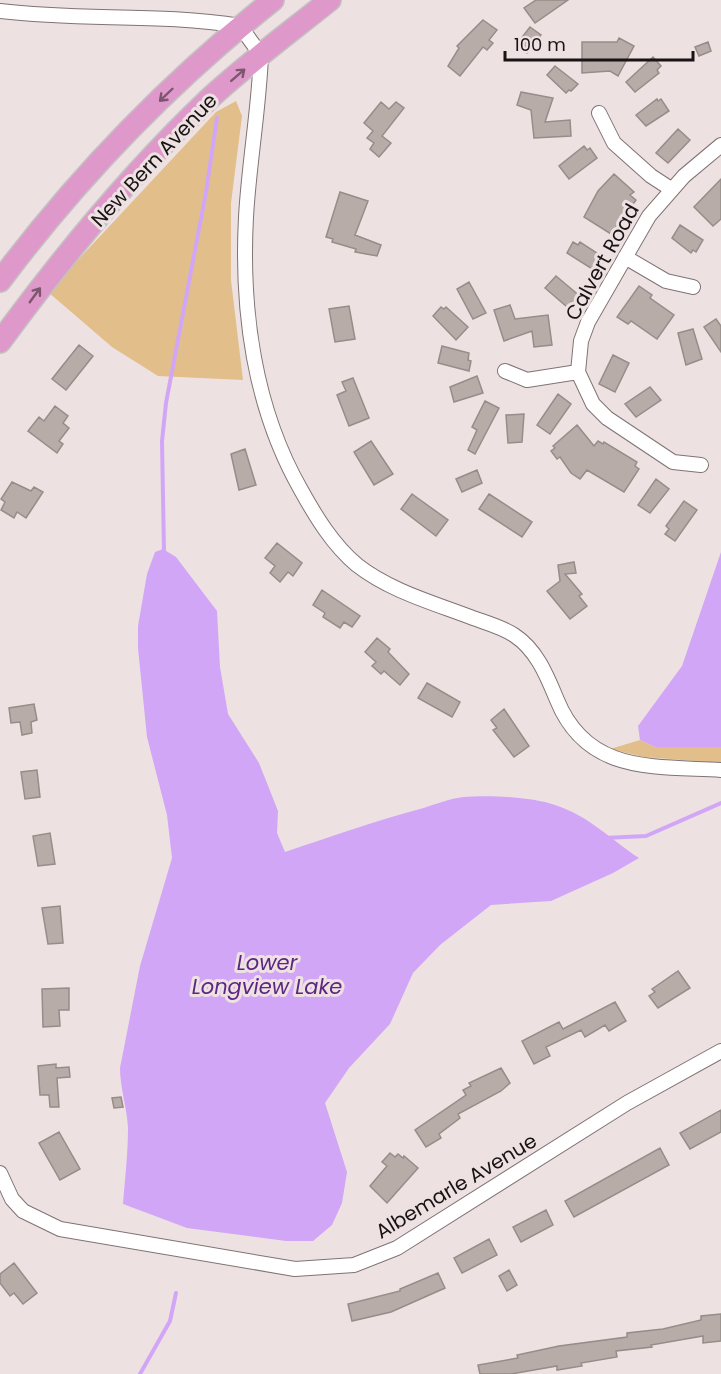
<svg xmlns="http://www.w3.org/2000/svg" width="721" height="1374" font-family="Poppins,sans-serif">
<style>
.green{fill:#e2bf8a}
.water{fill:#d1a6f7}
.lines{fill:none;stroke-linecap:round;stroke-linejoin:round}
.stream{stroke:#d1a6f7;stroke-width:4}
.building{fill:#b7aca7;stroke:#978c88;stroke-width:1.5}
.street-casing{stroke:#7f7374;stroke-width:16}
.primary-casing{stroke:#c3c2c2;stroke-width:24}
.street{stroke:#fff;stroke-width:14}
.primary{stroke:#df98ca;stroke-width:21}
.oneway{stroke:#7c566f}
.labels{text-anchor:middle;stroke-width:6;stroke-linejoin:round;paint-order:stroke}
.street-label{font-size:20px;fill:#181314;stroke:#eee1e2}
.water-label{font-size:21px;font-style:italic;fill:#5d2683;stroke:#eee1e2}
</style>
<rect width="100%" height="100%" fill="#eee1e2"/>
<!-- green -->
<path class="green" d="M236 101 242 116 231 203V280L243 380 158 376 112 347 48 292 216 112Z
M640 740 655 747H721V763L644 757 610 749Z"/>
<!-- water -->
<path class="water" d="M163 549 176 557 217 611 220 667 228 714 259 763 278 811 277 833 285 852C330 837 374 821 420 809 434 805 450 798 464 797 489 795 532 797 555 805 589 816 610 839 639 858L613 873 551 901 491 905 440 945 413 973 390 1024 349 1068 325 1103 347 1172 342 1203 332 1225 313 1241H286L187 1228 123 1204C125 1179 128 1153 128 1128 127 1107 120 1088 120 1068L140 966 172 858 167 815 147 737 138 648V626L147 574 155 552Z
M721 552V747H655L640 740 638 726 682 666Z"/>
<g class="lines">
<!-- stream -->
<path class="stream" d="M164 552 162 441 166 403 206 192 217 118
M604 838 646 836 721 803
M140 1374 170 1321 176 1293"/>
</g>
<!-- building -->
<path class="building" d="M536 0H568L535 23 524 8Z
M483 20 497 30 489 40 493 43 487 50 483 47 460 76 448 66 459 48 457 46Z
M530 27 541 35 527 53 516 45Z
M619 38 634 46 618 76 610 71 582 73V42H617Z
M708 42 711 51 699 56 695 47Z
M653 57 661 66 657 70 659 73 635 92 626 82Z
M555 66 578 84 571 91 569 90 566 93 547 75Z
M521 92 553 98 545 122 570 120 571 136 534 138 531 110 517 105Z
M657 99 658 101 661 99 669 111 646 126 636 115Z
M381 102 389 109 396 102 404 108 382 136 391 143 379 157 370 149 374 143 367 138 373 131 364 123Z
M678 129 690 140 668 163 656 153Z
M584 146 587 150 590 148 597 158 569 179 559 166Z
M614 174 634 192 630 195 636 200 611 234 584 217 598 191Z
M721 179V219L713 226 694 207Z
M340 192 368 201 355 235 381 245 377 256 355 252 356 249 332 242 333 239 326 237Z
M680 225 703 240 696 252 693 250 691 253 672 238Z
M573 242 578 245 580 242 606 259 597 272 567 253Z
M556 276 581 297 574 305 571 302 567 307 545 288Z
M469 282 486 313 473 319 457 289Z
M639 286 652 295 650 298 674 315 657 339 631 321 628 324 617 317Z
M510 305 515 319 548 315 552 345 534 347 532 331 504 341 494 310Z
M349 306 355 339 335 342 329 309Z
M441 307 444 309 446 307 468 327 456 340 433 316Z
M716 319 721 326V352L704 327Z
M693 329 702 359 686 365 678 333Z
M79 345 93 356 66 390 52 379Z
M442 346 469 353 468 360 471 361 469 371 438 363Z
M613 355 629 363 615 392 599 384Z
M477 376 483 393 454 402 450 387Z
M353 378 369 418 349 426 337 395 346 391 342 382Z
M650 387 661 400 636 417 625 404Z
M558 394 571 404 550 434 537 425Z
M485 401 499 408 475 454 468 450 477 430 472 427Z
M55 406 68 416 63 423 69 428 59 441 63 444 57 453 28 431 39 417 44 421Z
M524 414 522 442 508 443 506 415Z
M577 425 594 446 598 441 603 444 604 442 637 462 635 466 639 469 624 492 587 470 580 479 571 473 560 457 557 459 551 451 555 448 553 446Z
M371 441 393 474 374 485 354 452Z
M245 449 256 485 239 490 231 454Z
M477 470 482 483 462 492 456 479Z
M656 479 669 489 650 513 638 505Z
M12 482 31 491 34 487 43 492 26 518 17 512 14 518 1 510 5 502 1 499Z
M412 494 448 520 436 536 401 509Z
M489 494 532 522 522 537 479 509Z
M684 501 697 510 675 541 665 534 669 529 666 526Z
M277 543 302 563 293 576 288 572 280 582 270 573 275 566 265 558Z
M574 562 576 573 565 574 582 594 579 596 587 606 570 619 547 591 560 581 558 565Z
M322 590 360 616 352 627 344 622 340 628 323 617 325 613 313 605Z
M377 638 390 649 388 652 409 674 400 685 384 671 381 674 372 666 376 662 365 652Z
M427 683 460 702 452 717 418 698Z
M34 704 37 720 31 722 32 733 22 735 20 722 11 723 9 708Z
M504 709 529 746 514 757 493 730 497 728 491 720Z
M37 770 40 797 25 799 21 772Z
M50 833 55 864 38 866 33 836Z
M60 906 63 943 48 944 42 908Z
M678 971 690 988 658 1008 649 996 655 992 652 989Z
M69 988V1010H59L60 1026 43 1027 42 989Z
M615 1002 626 1021 609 1031 605 1025 585 1037 581 1030 546 1047 550 1056 534 1064 522 1041 559 1022 563 1029Z
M56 1064V1068L69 1067 70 1077 57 1078 59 1107H50L49 1095H40L38 1066Z
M501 1068 510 1083 501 1091 458 1114 460 1118 439 1134 441 1138 426 1147 415 1130 466 1095 463 1090 471 1086 469 1083Z
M121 1097 123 1107 114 1108 112 1098Z
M721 1110V1132L690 1149 680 1133Z
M59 1132 80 1169 60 1180 39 1143Z
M660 1148 669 1165 574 1217 565 1201Z
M390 1153 395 1157 398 1154 403 1158 404 1156 418 1168 387 1203 370 1186 387 1166 382 1162Z
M546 1210 553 1225 521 1242 513 1227Z
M489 1239 497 1255 462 1273 454 1258Z
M14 1263 37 1293 23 1304 14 1293 10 1296 0 1283V1274Z
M509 1270 517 1285 507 1291 499 1276Z
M438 1273 445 1288 391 1312 352 1321 348 1304 400 1291V1289Z
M721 1314V1341L703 1343V1336L651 1345 652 1347 616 1351 617 1357 581 1363 582 1366 557 1370V1366L511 1374H480L478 1365 518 1358 517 1355 559 1346 627 1337V1333L663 1329 701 1320V1316Z"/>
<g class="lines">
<!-- street casing -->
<g class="street-casing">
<path id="street" d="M0 11C80 21 161 13 240 26L261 55C259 109 249 163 246 217 241 310 254 408 301 490 316 517 333 545 357 565 390 591 434 603 473 618 487 623 502 627 514 635 537 650 547 676 557 700 587 774 654 766 721 770
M599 113 614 143 651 176 671 189
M625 257 666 281 693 287
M505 371 527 380 578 372
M701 465 673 462 607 418 593 404 578 372 581 341 588 322 649 216 684 176 721 145
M0 1173 12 1199 23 1211 60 1229 295 1269 354 1265 397 1248 627 1103 721 1051"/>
</g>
<!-- primary casing -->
<g class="primary-casing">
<path id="primary" d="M0 281C78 177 171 81 273 0
M0 342C63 256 132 172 210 98 248 63 290 32 330 0"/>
</g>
<!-- street -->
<use href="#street" class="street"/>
<!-- primary -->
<use href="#primary" class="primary"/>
</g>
<!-- one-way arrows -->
<defs><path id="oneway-shaft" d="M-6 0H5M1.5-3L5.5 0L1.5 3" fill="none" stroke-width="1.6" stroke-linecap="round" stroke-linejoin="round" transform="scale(1.5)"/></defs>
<g class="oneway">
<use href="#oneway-shaft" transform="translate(238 75) rotate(-41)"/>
<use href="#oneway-shaft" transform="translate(166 95) rotate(136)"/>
<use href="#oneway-shaft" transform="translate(35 295) rotate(-54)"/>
</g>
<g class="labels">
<!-- street labels -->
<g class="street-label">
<text transform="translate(154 160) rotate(-47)" y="7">New Bern Avenue</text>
<text transform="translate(602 262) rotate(-61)" y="7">Calvert Road</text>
<text transform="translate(456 1186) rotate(-31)" y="7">Albemarle Avenue</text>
</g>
<!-- water labels -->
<g class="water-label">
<text x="267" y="970">Lower<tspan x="267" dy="24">Longview Lake</tspan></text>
</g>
</g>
<!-- scale -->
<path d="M505 51v9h188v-9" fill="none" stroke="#181314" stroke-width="3"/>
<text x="514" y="51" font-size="18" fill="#181314" stroke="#eee1e2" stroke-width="4.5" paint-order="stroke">100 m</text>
</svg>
